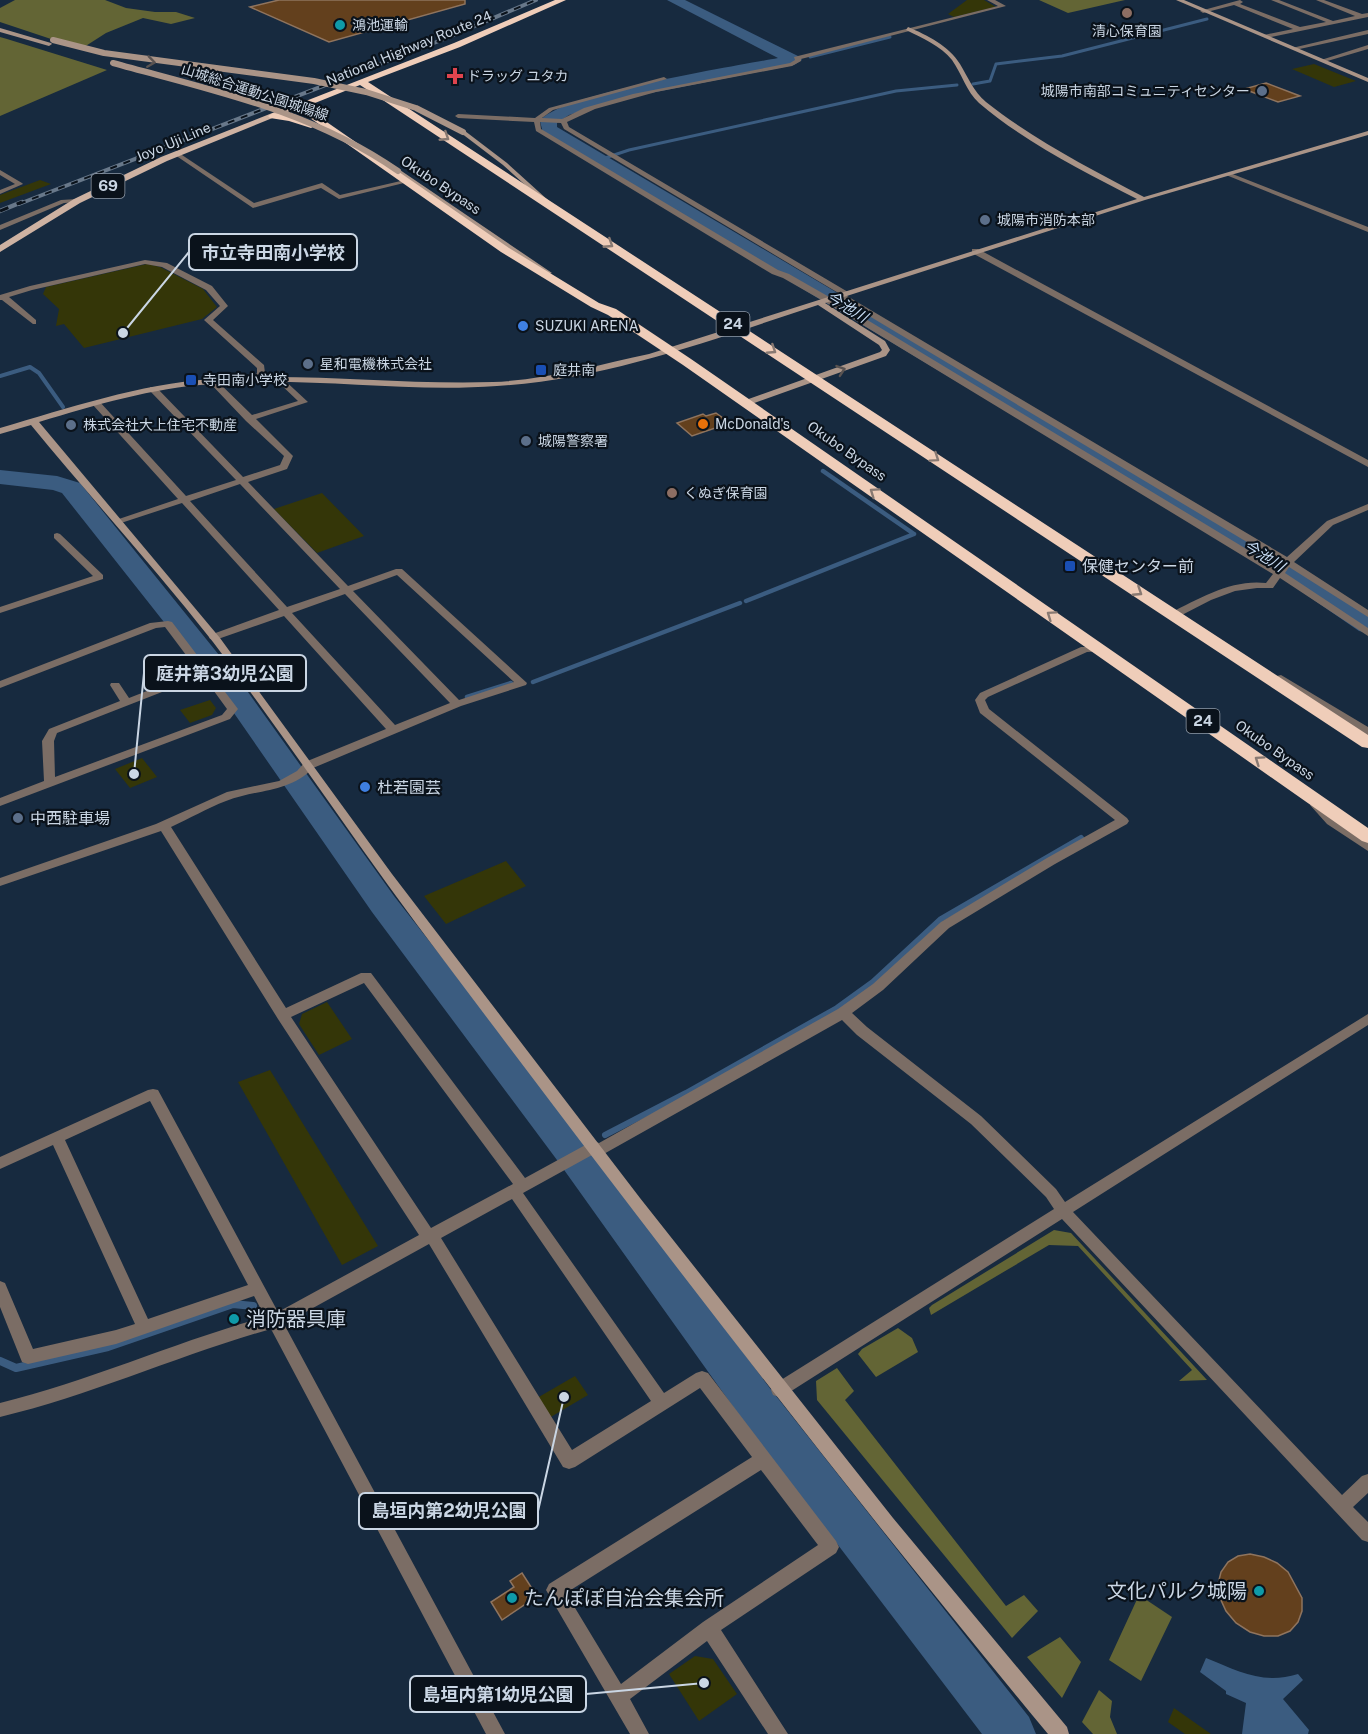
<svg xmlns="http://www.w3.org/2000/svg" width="1368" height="1734" font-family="'Public Sans','Noto Sans JP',sans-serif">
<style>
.green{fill:#343608}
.forest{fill:#636535}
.water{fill:#3b5c80}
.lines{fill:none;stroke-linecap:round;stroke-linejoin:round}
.stream-far4{stroke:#3b5c80;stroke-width:3}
.stream-far3{stroke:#3b5c80;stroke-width:4}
.stream-far2{stroke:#3b5c80;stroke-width:4.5}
.stream-far1{stroke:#3b5c80;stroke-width:6}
.stream{stroke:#3b5c80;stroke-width:8}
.river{fill:#3b5c80;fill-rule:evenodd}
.building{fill:#63401d;stroke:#8f745e;stroke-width:1.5}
.street{fill:#7b6d65;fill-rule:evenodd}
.secondary{fill:#aa9487;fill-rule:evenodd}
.primary{fill:#ceb2a2;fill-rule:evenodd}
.highway{fill:#efcdb9;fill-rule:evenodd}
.rail-far1-casing{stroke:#68788a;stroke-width:4}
.rail-casing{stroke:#68788a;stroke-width:4.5}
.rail-far1{stroke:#0a121b;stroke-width:2;stroke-dasharray:7;stroke-linecap:butt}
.rail{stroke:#0a121b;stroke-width:3;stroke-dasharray:9;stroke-linecap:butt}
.secondary-bridge{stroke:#aa9487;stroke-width:6}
.oneway{stroke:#5a5351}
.oneway2{stroke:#887972}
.education-dot{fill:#8d6e63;stroke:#0a121b;stroke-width:2}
.culture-dot{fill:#0f9aa8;stroke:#0a121b;stroke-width:2}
.health-dot{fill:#e0444e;stroke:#0a121b;stroke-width:2}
.service-dot{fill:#5c6f8a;stroke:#0a121b;stroke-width:2}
.shop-dot{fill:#3f7fe0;stroke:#0a121b;stroke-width:2}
.transit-dot{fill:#1a4fb4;stroke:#0a121b;stroke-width:2}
.food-dot{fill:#e8710a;stroke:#0a121b;stroke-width:2}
.labels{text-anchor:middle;stroke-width:4.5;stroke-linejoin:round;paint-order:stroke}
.far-poi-label{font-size:14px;fill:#cad6e4;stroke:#0a121b;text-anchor:start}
.far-street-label{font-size:14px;fill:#cad6e4;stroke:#0a121b}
.shield{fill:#0a121b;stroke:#909ba8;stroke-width:1.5}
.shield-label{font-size:15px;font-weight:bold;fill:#cad6e4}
.far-water-label{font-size:15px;font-style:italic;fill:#c7dcf4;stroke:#0a121b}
.poi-label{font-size:16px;fill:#cad6e4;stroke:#0a121b;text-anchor:start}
.near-poi-label{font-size:20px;fill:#cad6e4;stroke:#0a121b;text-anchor:start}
.leader{fill:none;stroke:#cad6e4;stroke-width:2}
.callout-dot{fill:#cad6e4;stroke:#0a121b;stroke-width:2}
.callout{fill:#0a121b;stroke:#cad6e4;stroke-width:2}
.callout-label{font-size:18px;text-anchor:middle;font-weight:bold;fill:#cad6e4}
</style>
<rect width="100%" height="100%" fill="#172a3f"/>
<!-- green -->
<path class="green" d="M967 0H984L996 7 954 17 948 14Z
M1314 64 1356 81 1334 87 1292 69Z
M40 180 51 184 0 203V195Z
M147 264 160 267 203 289 217 307 202 319 84 348 64 324 56 326 59 309 43 294 46 287Z
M322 493 364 536 317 553 274 509Z
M210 700 216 708 212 715 190 723 180 710Z
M142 758 157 777 130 788 115 769Z
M506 861 526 886 446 924 424 896Z
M327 1002 352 1039 319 1055 299 1024 302 1014Z
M270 1070 378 1246 342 1265 238 1082Z
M575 1376 588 1395 549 1418 537 1398Z
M695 1656 713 1659 737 1694 699 1721 669 1674Z
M1174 1708 1211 1734H1185L1168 1722Z"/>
<!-- forest -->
<path class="forest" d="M15 0H105L126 8 155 12H176L195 18 171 24 143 18 106 33 81 49 0 22V8Z
M1039 0H1125L1068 13Z
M0 37 7 39 107 70 0 116Z
M1054 1230 1071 1233 1207 1380 1179 1381 1192 1370 1078 1246 1049 1245 931 1315 929 1308 932 1305Z
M898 1328 912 1338 918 1352 876 1377 858 1354 862 1349Z
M837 1368 854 1391 845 1400 1006 1606 1024 1595 1038 1611 1012 1638 817 1400 816 1381Z
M1139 1595 1172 1617 1141 1681 1109 1660Z
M1060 1637 1081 1662 1062 1698 1027 1657Z
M1099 1690 1112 1701 1110 1717 1117 1734H1093L1082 1722Z"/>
<!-- water -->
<path class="water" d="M1206 1658C1238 1671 1263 1685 1298 1674L1303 1680 1283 1699 1309 1730 1308 1734H1242L1246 1703 1226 1694V1691L1200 1672Z"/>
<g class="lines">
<!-- stream-far4 -->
<path class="stream-far4" d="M810 57 890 37
M973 84 990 81 996 64 1062 56 1207 19
M599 160 629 150 896 91 957 85"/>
<!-- stream-far3 -->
<path class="stream-far3" d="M0 376 30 367 39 373 63 407"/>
<!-- stream-far2 -->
<path class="stream-far2" d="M823 471 914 534
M746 601 914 534
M533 682 740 603
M467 697 511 683"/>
<!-- stream-far1 -->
<path class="stream-far1" d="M605 1135 686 1093 837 1008 873 982 941 919 1081 838"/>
<!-- stream -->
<path class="stream" d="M0 1361 16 1368 108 1347 233 1304 253 1306"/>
<!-- river -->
<path class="river" d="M667 0H685L800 57 802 60 794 65 620 99 569 115 557 123V127L1284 557 1368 613V633L1359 631 1266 567 543 133 540 121C559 94 737 66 778 58Z
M0 470 57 476 80 483 240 681 394 896 583 1138 769 1387 1029 1717 1036 1734H982L739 1415 557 1160 372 912 220 693 62 493 53 490 0 484Z"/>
</g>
<!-- building -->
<path class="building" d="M279 0H465V4L329 42 250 7Z
M1266 83 1300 96 1278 102 1244 89Z
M716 413 730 423 692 436 677 423 703 414 706 416Z
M1250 1554 1264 1557 1277 1563 1288 1572 1302 1598V1611L1298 1622 1290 1631 1278 1636H1264L1250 1632 1236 1623 1226 1611 1220 1598 1218 1584 1221 1572 1228 1562 1238 1556Z
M522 1573 533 1590 526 1595 530 1601 502 1620 491 1602 514 1587 510 1581Z"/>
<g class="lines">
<!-- street -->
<path class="street" d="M987 0H995L1006 6 801 59V61L792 66 656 92 595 109 567 122 569 127 848 292 847 296 1287 557 1327 521 1368 504V510L1333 525 1294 562 1368 610V617L1289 567 1285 573 1368 628V636L1280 578 1273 588H1257L1235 591 1211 600 1178 617H1170V613C1200 598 1232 579 1266 583L1273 574 825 302 783 278 772 274 536 131 534 122 458 118 455 116 458 114 535 118 549 108 664 77 667 79 553 110 542 118 562 119 584 108 633 94 790 63 795 60 794 57 998 6ZM540 122 561 123 564 129 840 294 839 298 1282 563 1278 568 831 298 789 274 778 270 541 129Z
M1240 0 1243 2 1240 4 1300 27 1326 22 1271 0H1279L1333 21 1355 16 1316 0H1324L1362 14 1368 13V17L1266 38 1264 35 1293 29 1234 5 1203 13 1200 11Z
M1368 30V34L1295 50 1292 48Z
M1368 45V49L1324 62 1321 60Z
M175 153H179L254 203 322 183 340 195 405 180 408 182 339 199 321 188 253 208 175 155Z
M0 170 22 183 23 184 0 194V190L15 184 0 175Z
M1226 173H1230L1368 227V232L1226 175Z
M77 199 79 200V202L64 203 0 230V225L61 200Z
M972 249H978L1368 460V467L972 253Z
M145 260 167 263 212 286 228 306 213 320 264 365 265 373 260 381 253 379 257 373V368L204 320 220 306 206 290 162 267 145 264 32 290 9 297 36 320V324H33L2 300H0V295L30 286Z
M281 377 308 402 256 419 293 456 287 469 248 482 348 586 396 569H402L527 683 526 685 461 706 313 768C289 793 257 789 226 801 207 808 189 819 171 827L286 1008 361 973H371L525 1178 589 1143 594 1141 599 1143 838 1009 873 984 941 922 1047 858 1115 820 980 713 975 700 980 693 1081 647H1103L1104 649 1103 651 1087 652 988 697 985 700 989 709 1127 818 1129 821 1127 824 1055 864 949 928 883 990 852 1013 867 1027 981 1116 1056 1189 1065 1202 1368 1014V1025L1073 1212 1342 1495 1362 1476 1368 1474V1493L1353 1507 1368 1522V1542L1362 1540 1062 1219 785 1395 779 1397 773 1395 771 1390 773 1385 1054 1209 1046 1197 971 1124 857 1035 842 1020 602 1155 597 1157 592 1155 523 1193 664 1393 696 1373 702 1371 708 1373 836 1541 839 1547 836 1553 721 1630 788 1734H768L707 1641 630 1699 649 1734H630L546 1590 549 1584 752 1457 700 1388 575 1467 569 1469 563 1467 429 1244 284 1324 505 1734H486L271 1329C179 1355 93 1395 0 1417V1403C90 1381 175 1342 265 1317L254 1296 116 1344 28 1364 22 1362 0 1307V1281L5 1283 33 1349 116 1330 135 1324 53 1145 0 1169V1157L148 1090 153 1089 158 1090 278 1312 419 1235 278 1019 161 831 0 886V878L156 824 227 792 279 781 297 771 305 762 386 729 284 616 218 639H210L209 637 210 635 279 610 182 503 121 523 118 524 113 521 178 499 93 405V401H99L186 496 236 480 150 391V387H156L243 477 280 465 284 456 246 421 208 381 215 379 252 415 298 401 278 382 277 380ZM240 484 340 589 287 607 190 501ZM397 575 514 682 459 700 353 591ZM345 594 450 703 395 725 292 613ZM364 983 513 1184 431 1228 291 1017ZM150 1101 248 1285 148 1319 65 1140ZM512 1199 651 1401 572 1450 441 1238ZM761 1470 818 1545 703 1622 621 1684 566 1593Z
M57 533 60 534 103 575V579L0 613V607L93 576 54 538V534Z
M168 621 172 622 238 709 230 719 0 806V798L44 781 42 741 49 729 120 701 110 685 111 683H119L129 698 198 671 165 627 156 628 0 688V681L150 623ZM203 676 227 709 222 715 55 777 54 741 57 733Z
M1281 675 1368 727V736L1277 680 1276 678 1277 676Z
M1316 801 1320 802 1335 818 1368 841V851L1327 824 1310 805Z"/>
<!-- secondary -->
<path class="secondary" d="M1176 0H1184L1368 78V82Z
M908 27C927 35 949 46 960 64 968 77 973 91 986 102 1034 140 1089 168 1144 197L1368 131V135L1145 200 825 303 885 341 890 350 886 356 746 406 743 405V401L880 352 882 350 879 345 818 305C714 339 608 379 497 386 402 393 307 376 211 384 152 388 95 405 39 422L220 638 392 874 640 1198 893 1518 1067 1727 1069 1734H1048C830 1471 623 1199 418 926 348 832 284 735 213 642 155 568 91 498 31 425L0 434V428C69 408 139 384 211 379 305 372 399 385 493 382 545 380 598 365 649 354L1137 199C1083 171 1026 143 979 103 966 91 962 74 952 60 941 46 922 38 906 30Z
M0 28 51 43 52 44 49 46 0 32Z
M461 131H465L507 163 549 201V203H545L503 165 461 133Z
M396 170H400L552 273 545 275 396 172Z"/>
<!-- primary -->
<path class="primary" d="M295 104 302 106 167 161 80 203 0 252V245L74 199 161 157Z"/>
<!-- highway -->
<path class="highway" d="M555 0H566L460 47 368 82 1368 735V748L1362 747 360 85 305 107 509 248 599 303 616 309 691 359 1368 828V843L1362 841 683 365 608 315 591 307 501 252 293 106 454 43Z
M273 113 293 116 316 125 311 128 289 121 270 118 268 116Z"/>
<!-- rail-far1 casing -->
<g class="rail-far1-casing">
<path id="rail-far1" d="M19 204 444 39 536 0"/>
</g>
<!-- rail casing -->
<g class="rail-casing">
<path id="rail" d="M0 211 22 202"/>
</g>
<!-- rail-far1 -->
<use href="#rail-far1" class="rail-far1"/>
<!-- rail -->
<use href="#rail" class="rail"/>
<!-- secondary-bridge -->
<path class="secondary-bridge" d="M53 40 104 53 314 81 366 92 416 108 463 132
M113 63C214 91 310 110 398 171"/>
</g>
<!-- one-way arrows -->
<defs><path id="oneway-chevron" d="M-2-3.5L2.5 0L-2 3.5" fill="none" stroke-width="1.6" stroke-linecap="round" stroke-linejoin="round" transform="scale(1.5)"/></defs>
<g class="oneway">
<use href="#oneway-chevron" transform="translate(151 62) rotate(8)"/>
<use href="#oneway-chevron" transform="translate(841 370) rotate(-19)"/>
</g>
<g class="oneway2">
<use href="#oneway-chevron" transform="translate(445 137) rotate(33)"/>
<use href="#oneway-chevron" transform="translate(609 244) rotate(33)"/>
<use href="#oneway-chevron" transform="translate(772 350) rotate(33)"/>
<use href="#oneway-chevron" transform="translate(935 458) rotate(34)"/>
<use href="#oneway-chevron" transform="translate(874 492) rotate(-145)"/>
<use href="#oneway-chevron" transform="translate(1138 592) rotate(33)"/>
<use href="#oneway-chevron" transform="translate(1051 615) rotate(-145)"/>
<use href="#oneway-chevron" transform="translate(1259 760) rotate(-145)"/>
</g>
<!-- markers -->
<g class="education-dot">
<circle cx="1127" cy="13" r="6"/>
<circle cx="672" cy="493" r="6"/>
</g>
<g class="culture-dot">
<circle cx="340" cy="25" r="6"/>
<circle cx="234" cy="1319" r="6"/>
<circle cx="1259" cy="1591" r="6"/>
<circle cx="512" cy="1598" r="6"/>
</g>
<path class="health-dot" d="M452 67h6v6h6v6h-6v6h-6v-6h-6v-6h6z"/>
<g class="service-dot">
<circle cx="1262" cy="91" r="6"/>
<circle cx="985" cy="220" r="6"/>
<circle cx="308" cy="364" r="6"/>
<circle cx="71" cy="425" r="6"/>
<circle cx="526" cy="441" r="6"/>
<circle cx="18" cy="818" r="6"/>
</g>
<g class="shop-dot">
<circle cx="523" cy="326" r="6"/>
<circle cx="365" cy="787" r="6"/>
</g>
<g class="transit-dot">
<rect x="535" y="364" width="12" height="12" rx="3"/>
<rect x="185" y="374" width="12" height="12" rx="3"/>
<rect x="1064" y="560" width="12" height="12" rx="3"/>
</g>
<circle class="food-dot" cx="703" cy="424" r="6"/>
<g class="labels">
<!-- far-poi labels -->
<g class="far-poi-label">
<text x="352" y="30">鴻池運輸</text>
<text x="1127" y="36" text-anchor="middle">清心保育園</text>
<text x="467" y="81">ドラッグ ユタカ</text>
<text x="1250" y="96" text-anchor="end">城陽市南部コミュニティセンター</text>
<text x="997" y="225">城陽市消防本部</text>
<text x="535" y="331">SUZUKI ARENA</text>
<text x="320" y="369">星和電機株式会社</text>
<text x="553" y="375">庭井南</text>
<text x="203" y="385">寺田南小学校</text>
<text x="715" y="429">McDonald's</text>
<text x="83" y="430">株式会社大上住宅不動産</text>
<text x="538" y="446">城陽警察署</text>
<text x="684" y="498">くぬぎ保育園</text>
</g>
<!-- far-street labels -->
<g class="far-street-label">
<text transform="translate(409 48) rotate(-22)" y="5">National Highway Route 24</text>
<text transform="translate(255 92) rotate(18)" y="5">山城総合運動公園城陽線</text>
<text transform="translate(173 142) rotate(-23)" y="5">Joyo Uji Line</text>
<text transform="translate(441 185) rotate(34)" y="5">Okubo Bypass</text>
<text transform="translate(847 451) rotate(35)" y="5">Okubo Bypass</text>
<text transform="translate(1275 750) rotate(35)" y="5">Okubo Bypass</text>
</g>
<!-- shield labels -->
<g class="shield">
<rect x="91.5" y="174" width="33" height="24" rx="4.5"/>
<rect x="716.5" y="312" width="33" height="24" rx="4.5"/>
<rect x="1186.5" y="709" width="33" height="24" rx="4.5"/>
</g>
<g class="shield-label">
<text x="108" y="191">69</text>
<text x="733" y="329">24</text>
<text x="1203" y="726">24</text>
</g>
<!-- far-water labels -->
<g class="far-water-label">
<text transform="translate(847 307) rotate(31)" y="5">今池川</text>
<text transform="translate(1264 556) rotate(32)" y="5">今池川</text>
</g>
<!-- poi labels -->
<g class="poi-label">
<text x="1082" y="572">保健センター前</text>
<text x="377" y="793">杜若園芸</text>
<text x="30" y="824">中西駐車場</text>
</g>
<!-- near-poi labels -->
<g class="near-poi-label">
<text x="246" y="1326">消防器具庫</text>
<text x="1247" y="1598" text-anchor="end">文化パルク城陽</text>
<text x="524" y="1605">たんぽぽ自治会集会所</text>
</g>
</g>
<!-- callouts -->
<path class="leader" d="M123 333L189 252M134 774L144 673M564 1397L538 1511M704 1683L586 1694"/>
<g class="callout-dot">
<circle cx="123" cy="333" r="6"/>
<circle cx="134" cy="774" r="6"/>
<circle cx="564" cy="1397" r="6"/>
<circle cx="704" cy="1683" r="6"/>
</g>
<g class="callout">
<rect x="189" y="234" width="168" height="36" rx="6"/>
<rect x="144" y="655" width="162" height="36" rx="6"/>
<rect x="359" y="1493" width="179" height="36" rx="6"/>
<rect x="410" y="1676" width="176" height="36" rx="6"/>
</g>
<g class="callout-label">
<text x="273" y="259">市立寺田南小学校</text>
<text x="225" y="680">庭井第3幼児公園</text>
<text x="449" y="1517">島垣内第2幼児公園</text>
<text x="498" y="1701">島垣内第1幼児公園</text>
</g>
</svg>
